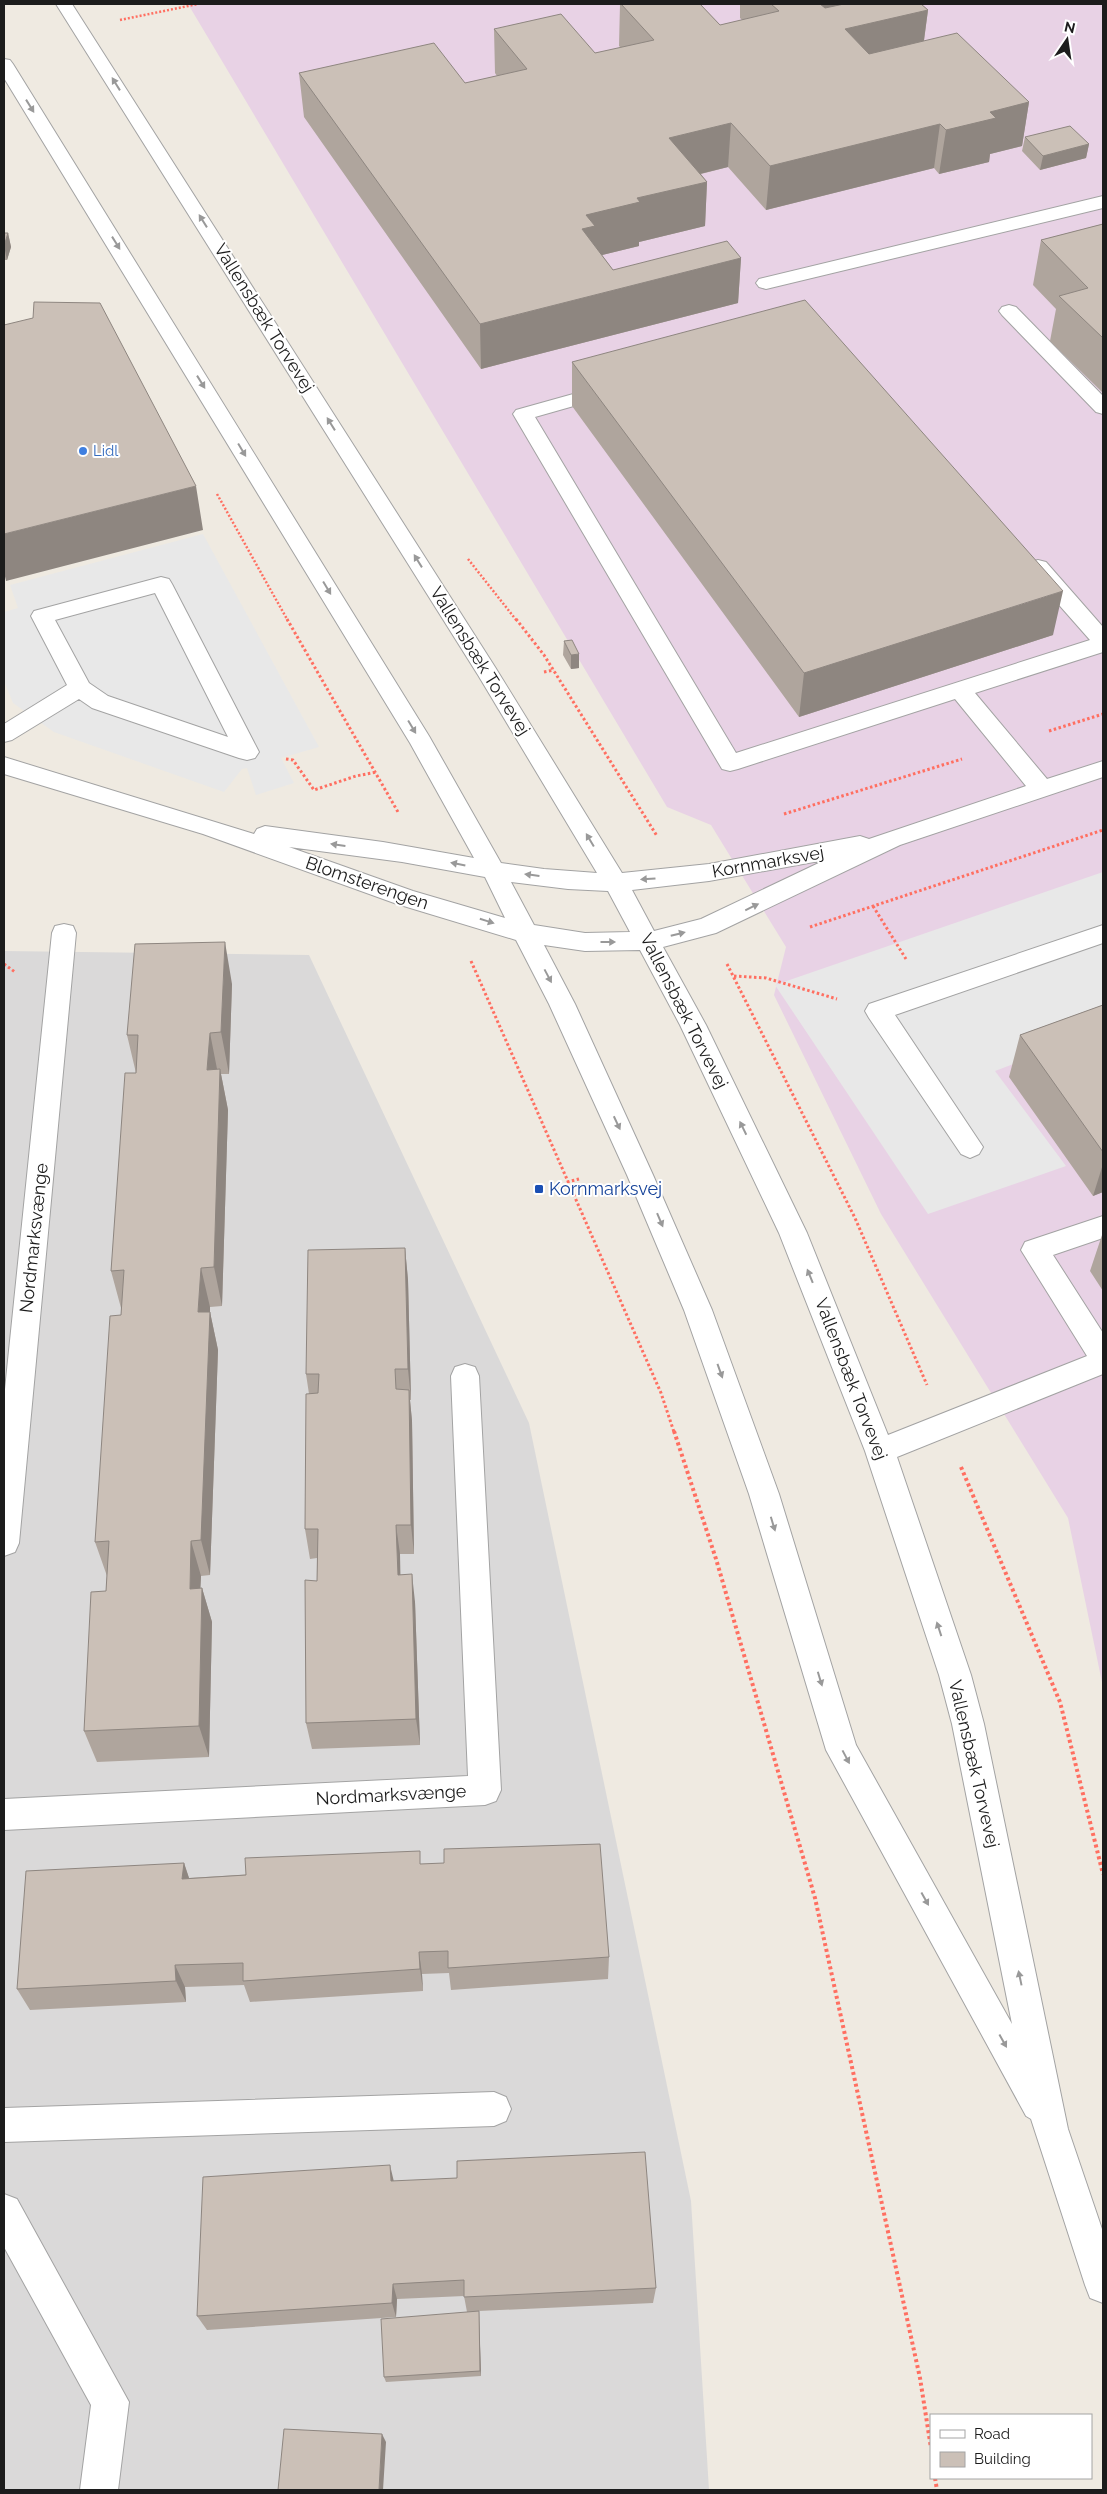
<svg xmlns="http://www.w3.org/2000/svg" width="1107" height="2494" font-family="Raleway,sans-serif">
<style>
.residential{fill:#dad9d9}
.industrial{fill:#e8d2e5}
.parking{fill:#e8e8e8}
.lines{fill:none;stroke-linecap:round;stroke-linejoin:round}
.minor-casing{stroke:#a3a3a3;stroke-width:2}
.path-far2{stroke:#ff6f61;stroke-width:2.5;stroke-dasharray:2 2;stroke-linecap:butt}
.path-far1{stroke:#ff6f61;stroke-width:3;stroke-dasharray:2.5 2.5;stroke-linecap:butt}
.path{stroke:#ff6f61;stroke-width:4;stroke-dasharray:3 3;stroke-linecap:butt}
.minor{fill:#fff;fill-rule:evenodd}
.wall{fill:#afa59d}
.shaded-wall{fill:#8e8680}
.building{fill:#cbc0b7;stroke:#8e8680}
.oneway{fill:#999}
.shop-dot{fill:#3f7fe0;stroke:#fff;stroke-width:2}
.transit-dot{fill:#1a4fb4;stroke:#fff;stroke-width:2}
.labels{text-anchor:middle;stroke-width:4;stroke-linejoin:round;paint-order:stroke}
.far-shop-label{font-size:15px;fill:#366cbe;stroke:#fff;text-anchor:start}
.street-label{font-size:18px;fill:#1c1c1c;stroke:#fff}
.transit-label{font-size:18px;fill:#164399;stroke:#fff;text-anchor:start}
</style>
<rect width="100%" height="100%" fill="#efeae1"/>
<!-- residential -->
<path class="residential" d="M4 951 309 955 529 1423 691 2201 709 2490H4Z"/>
<!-- industrial -->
<path class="industrial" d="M188 4H1103V1687L1068 1518 881 1214 774 995 786 947 711 825 667 807Z"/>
<!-- parking -->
<path class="parking" d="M203 534 319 747 281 758 294 783 256 795 247 768 242 769 224 792 54 732 13 703 4 681V612L18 608 10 585Z
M1103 872V1030L995 1071 1066 1166 928 1214 775 985Z"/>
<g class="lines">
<!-- minor casing -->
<g class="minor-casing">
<path id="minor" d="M56 4H72L495 667 622 873 709 864 860 836 869 839 1026 786 955 699 738 769 730 771 722 769 513 414 516 410 609 384 616 386 619 390 616 394 535 417 736 753 1090 640 1030 572 1027 567 1030 562 1038 560 1046 562 1103 627V652L975 693 1047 779 1103 761V777L900 845 716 933 663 947 706 1025 807 1233 888 1435 1087 1356 1021 1250 1025 1242 1103 1216V1238L1053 1255 1103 1333V1374L897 1457 971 1675 984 1724 1068 2129 1103 2232V2303L1090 2298 1085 2285 1031 2119 1026 2116 826 1750 749 1494 684 1310 627 1175 549 1004 516 940 397 904 203 834 4 774V757L254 834 257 829 265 826 383 842 474 858 410 743 4 78V59L10 60 13 64 429 736 501 863 544 869 597 873 478 675ZM289 847 402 862 485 877 505 918 413 891ZM825 860 701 919 654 931 632 890 709 881ZM511 882 568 889 608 891 630 932 585 933 534 925ZM544 945 585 951 640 950 680 1025 779 1233 865 1451 939 1675 952 1724 1012 2024 856 1745 779 1494 712 1310 653 1175 575 1004Z
M1103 196V208L766 289 759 287 756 283 759 279Z
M1009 305 1016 307 1103 396V414L1096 412 1002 315 999 311 1002 307Z
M161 577 169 579 172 584 259 752 255 758 247 760 239 758 92 708 79 699 12 740 4 742V724L67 685 31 616 34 611ZM155 593 228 737 108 696 89 683 55 620Z
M64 924 73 926 76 933 19 1543 15 1552 4 1556V1399L52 933 55 926Z
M1103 925V943L895 1015 983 1147 979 1154 970 1158 961 1154 869 1018 865 1011 869 1004Z
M465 1364 475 1367 479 1376 501 1790 496 1801 485 1805 4 1830V1799L468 1776 451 1376 455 1367Z
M494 2092 506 2097 511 2109 506 2121 494 2126 4 2142V2108Z
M4 2194 17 2199 129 2402 118 2490H80L91 2405 4 2247Z"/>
</g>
<!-- path-far2 -->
<path class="path-far2" d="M120 20 198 4
M217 494 288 621
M468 559 517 621"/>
<!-- path-far1 -->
<path class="path-far1" d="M287 619 398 812
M516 619 544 655 657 836
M544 672 554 670
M1049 731 1103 714
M286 759 293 760 314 790 356 776 377 772
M784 814 962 759
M873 906 906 959
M810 927 1103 830
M471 961 661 1393 674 1432
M4 964 15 972
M727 964 855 1218 927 1385
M734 976 766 978 837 999
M567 1182 579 1179"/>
<!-- path -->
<path class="path" d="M674 1431 716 1559 815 1898 920 2378 931 2448
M961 1467 1060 1702 1103 1874
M935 2478 937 2490"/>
<!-- minor -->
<use href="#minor" class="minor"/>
</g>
<!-- wall -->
<path class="wall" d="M620 4H700L720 25 742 20 740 18V4H921L928 10 924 41 1029 102 1022 146 990 154 989 162 939 174 934 168 766 210 728 167 701 174 707 182 705 226 639 242V246L602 255 613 270 741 258 738 303 481 369 304 117 299 73 465 83 497 76 495 73 494 29 595 53 621 48 619 46Z
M1025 137 1089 144 1086 158 1040 170 1022 151Z
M1103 224V393L1050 341 1056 309 1033 285 1041 240Z
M4 233H8L11 247 7 260H4Z
M572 362 1053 635 799 717 572 406Z
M564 641 579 668 571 669 563 655Z
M232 984 229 1074H221L228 1110 222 1306 210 1307V1312L218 1350 210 1575 201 1576 200 1588H202L212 1622 209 1757 97 1762 84 1731 106 1591 107 1576 95 1542 121 1315V1308L111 1271 136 1073 127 1035Z
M1103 1005V1192L1093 1196 1009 1077 1020 1035Z
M1103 1232V1291L1090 1271Z
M405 1248 408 1280 411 1400H410L412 1421 414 1554H400V1574L415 1602 420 1745 312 1749 306 1723 317 1581V1558L310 1559 305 1529 309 1394 306 1374Z
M184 1863 189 1878 422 1864 609 1957 608 1979 451 1990 449 1973 422 1974 423 1991 250 2002 244 1985 185 1987 186 2002 30 2010 17 1989Z
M394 2181 656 2288 653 2303 479 2311 481 2376 386 2382 384 2377 467 2312 464 2296 397 2299 396 2317 207 2330 197 2316Z"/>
<!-- shaded-wall -->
<path class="shaded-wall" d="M800 4H842L798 28Z
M928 10 922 54 840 73 845 29Z
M1029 102 1022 146 990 154 989 162 939 174 946 130 990 112Z
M731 123 728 167 667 182 669 138Z
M940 124 934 168 766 210 770 166Z
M1089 144 1086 158 1040 170 1043 156Z
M707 182 705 226 639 242V246L594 257 582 229 586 215 637 198Z
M8 233 11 247 7 260 4 246Z
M741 258 738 303 481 369 480 324Z
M196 486 203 530 6 581 4 572V534Z
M1063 591 1053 635 799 717 804 673Z
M579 654V668L571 669V655Z
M225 942 232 984 229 1074 221 1032Z
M210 1033 218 1074 207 1070Z
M220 1069 228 1110 222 1306 214 1267Z
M1103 1164V1192L1093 1196Z
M405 1248 408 1280 411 1400 408 1369Z
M201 1268 210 1307V1312L218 1350 210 1575 201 1540 198 1312Z
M409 1390 412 1421 414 1554 411 1525Z
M396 1525 400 1554 401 1603 398 1575Z
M191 1541 201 1576 199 1623 190 1589Z
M412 1574 415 1602 420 1745 416 1719Z
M202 1588 212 1622 209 1757 199 1726Z
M184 1863 192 1887 182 1879Z
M419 1952 422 1974 423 1991 420 1969Z
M175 1965 185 1987 186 2002 176 1981Z
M390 2165 394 2182 391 2181Z
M393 2284 397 2299 396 2317 392 2303Z
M479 2311V2316L481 2376 480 2371Z
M382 2434 386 2442 383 2490H379Z"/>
<!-- building -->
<path class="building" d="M621 4H700L720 25 779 11 771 4H820L825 8 844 4H921L928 10 845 29 869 54 957 33 1029 102 990 112 996 118 946 130 940 124 770 166 731 123 669 138 707 182 637 198 640 202 586 215 595 226 582 229 613 270 727 241 741 258 480 324 299 73 434 43 465 83 527 69 494 29 561 14 595 53 654 40Z
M1070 126 1089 144 1043 156 1025 137Z
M1103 224V338L1059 296 1088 288 1041 240Z
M4 233H8L4 246Z
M805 300 1063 591 804 673 572 362Z
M34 302 100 303 196 486 4 534V325L33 318Z
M572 640 579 654 571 655 564 641Z
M225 942 221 1032 210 1033 207 1070 220 1069 214 1267 201 1268 198 1312H210L201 1540 191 1541 190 1589 202 1588 199 1726 84 1731 91 1592 106 1591 109 1541 95 1542 110 1316 121 1315 124 1270 111 1271 125 1073H136L138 1035H127L135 944Z
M1103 1005V1152L1020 1035Z
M405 1248 408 1369H395L396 1389 409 1390 411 1525H396L398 1575 412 1574 416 1719 306 1723 305 1580 317 1581 318 1529H305L306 1394 318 1393 319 1374H306L308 1250Z
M600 1844 609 1957 448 1968V1951L419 1952 420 1969 243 1981V1963L175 1965 176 1981 17 1989 26 1871 184 1863 182 1879 246 1875 245 1858 420 1851V1864L444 1863V1849Z
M645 2152 656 2288 464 2297V2280L393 2284 392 2303 197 2316 203 2177 390 2165 391 2181 457 2178V2161Z
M479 2311 480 2371 384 2377 381 2319Z
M284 2429 382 2434 379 2490H278Z"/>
<!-- one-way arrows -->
<defs><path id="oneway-solid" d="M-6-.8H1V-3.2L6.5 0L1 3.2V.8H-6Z" transform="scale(1.25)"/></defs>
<g class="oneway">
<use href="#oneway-solid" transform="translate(116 84) rotate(-122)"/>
<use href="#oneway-solid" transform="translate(30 106) rotate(58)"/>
<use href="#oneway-solid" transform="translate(203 221) rotate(-122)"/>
<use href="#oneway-solid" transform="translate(116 243) rotate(58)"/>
<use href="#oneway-solid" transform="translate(201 382) rotate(58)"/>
<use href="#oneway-solid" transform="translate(331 424) rotate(-122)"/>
<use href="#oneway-solid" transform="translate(242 450) rotate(59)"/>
<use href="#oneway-solid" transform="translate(418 561) rotate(-122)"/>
<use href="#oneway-solid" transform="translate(327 588) rotate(59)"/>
<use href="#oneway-solid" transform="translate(412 727) rotate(59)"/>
<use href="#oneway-solid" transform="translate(590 840) rotate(-121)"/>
<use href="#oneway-solid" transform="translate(338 845) rotate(-172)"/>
<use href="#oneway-solid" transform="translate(458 864) rotate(-169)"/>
<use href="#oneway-solid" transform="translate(532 875) rotate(-173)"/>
<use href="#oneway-solid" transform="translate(648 879) rotate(176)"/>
<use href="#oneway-solid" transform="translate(752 907) rotate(-26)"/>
<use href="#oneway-solid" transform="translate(487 921) rotate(17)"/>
<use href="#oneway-solid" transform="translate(678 934) rotate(-14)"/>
<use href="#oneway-solid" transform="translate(608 942)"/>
<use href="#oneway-solid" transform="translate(548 976) rotate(62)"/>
<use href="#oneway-solid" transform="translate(617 1123) rotate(65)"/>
<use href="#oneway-solid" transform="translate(743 1128) rotate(-116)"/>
<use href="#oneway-solid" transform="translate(660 1220) rotate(67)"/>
<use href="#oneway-solid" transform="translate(810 1276) rotate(-112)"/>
<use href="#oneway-solid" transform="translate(720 1371) rotate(70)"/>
<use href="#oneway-solid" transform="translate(773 1524) rotate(73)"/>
<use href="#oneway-solid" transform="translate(939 1629) rotate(-108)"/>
<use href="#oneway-solid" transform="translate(820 1679) rotate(73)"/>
<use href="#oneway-solid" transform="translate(846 1757) rotate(62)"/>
<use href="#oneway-solid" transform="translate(925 1899) rotate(61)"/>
<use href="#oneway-solid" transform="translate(1020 1978) rotate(-102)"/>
<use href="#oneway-solid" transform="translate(1003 2041) rotate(61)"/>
</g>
<!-- markers -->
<circle class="shop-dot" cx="83" cy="451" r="5"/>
<rect class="transit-dot" x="534" y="1184" width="10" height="10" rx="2.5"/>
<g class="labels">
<!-- far-shop labels -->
<g class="far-shop-label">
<text x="93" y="456">Lidl</text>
</g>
<!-- street labels -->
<g class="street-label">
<text transform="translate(264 318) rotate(58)" y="6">Vallensbæk Torvevej</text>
<text transform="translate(480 661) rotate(58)" y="6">Vallensbæk Torvevej</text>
<text transform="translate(768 862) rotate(-10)" y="6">Kornmarksvej</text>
<text transform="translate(367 883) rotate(19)" y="6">Blomsterengen</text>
<text transform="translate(684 1011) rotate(63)" y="6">Vallensbæk Torvevej</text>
<text transform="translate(34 1238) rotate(-84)" y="6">Nordmarksvænge</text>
<text transform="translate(851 1379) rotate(69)" y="6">Vallensbæk Torvevej</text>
<text transform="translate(974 1764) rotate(77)" y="6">Vallensbæk Torvevej</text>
<text transform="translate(391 1795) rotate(-3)" y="6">Nordmarksvænge</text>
</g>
<!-- transit labels -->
<g class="transit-label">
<text x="549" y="1195">Kornmarksvej</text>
</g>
</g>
<!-- border -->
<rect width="1107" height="2494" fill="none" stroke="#1c1c1c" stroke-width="10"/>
<!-- legend -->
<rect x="930" y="2414" width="162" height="65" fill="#ffffff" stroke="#a4a4a4"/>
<rect x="940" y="2430" width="25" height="8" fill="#ffffff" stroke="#a4a4a4"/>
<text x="974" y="2439" font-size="15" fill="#1c1c1c">Road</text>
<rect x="940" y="2452" width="25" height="15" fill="#cbc0b7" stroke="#a4a4a4"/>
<text x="974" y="2464" font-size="15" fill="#1c1c1c">Building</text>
<!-- north arrow -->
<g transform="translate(1067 40) rotate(13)" stroke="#ffffff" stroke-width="4" paint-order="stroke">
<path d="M0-4L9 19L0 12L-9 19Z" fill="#1c1c1c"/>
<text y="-8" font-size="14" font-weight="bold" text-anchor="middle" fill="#1c1c1c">N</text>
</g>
</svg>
